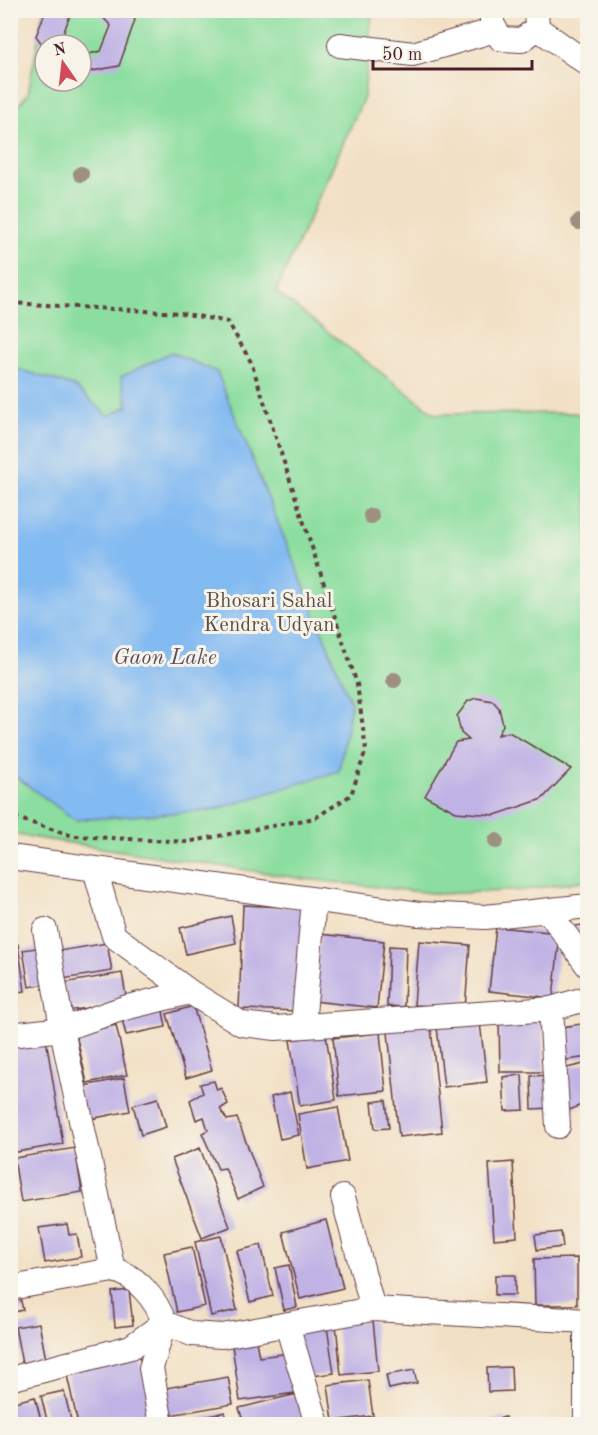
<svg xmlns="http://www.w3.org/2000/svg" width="598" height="1435" font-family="'Old Standard TT',serif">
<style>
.green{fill:#8bde9f;stroke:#6a7e65;stroke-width:1.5;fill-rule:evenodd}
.water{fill:#82baf2;stroke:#666c8e;stroke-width:1.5}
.building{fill:#c0b2e5}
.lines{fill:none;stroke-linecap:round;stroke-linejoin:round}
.minor-casing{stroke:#633c42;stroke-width:26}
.path{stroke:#633c42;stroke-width:4;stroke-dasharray:4.5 4.5;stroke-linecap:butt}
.minor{stroke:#fff;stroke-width:24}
.tree{fill:#9e9080}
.labels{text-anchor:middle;stroke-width:6;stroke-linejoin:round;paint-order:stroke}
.park-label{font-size:21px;fill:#5a4f48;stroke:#f7f3e8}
.water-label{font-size:22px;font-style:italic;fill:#5b4e67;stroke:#f7f3e8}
</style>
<rect width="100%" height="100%" fill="#f7f3e8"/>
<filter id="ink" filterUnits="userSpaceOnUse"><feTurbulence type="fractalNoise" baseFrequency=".0167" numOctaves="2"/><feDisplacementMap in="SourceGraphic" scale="12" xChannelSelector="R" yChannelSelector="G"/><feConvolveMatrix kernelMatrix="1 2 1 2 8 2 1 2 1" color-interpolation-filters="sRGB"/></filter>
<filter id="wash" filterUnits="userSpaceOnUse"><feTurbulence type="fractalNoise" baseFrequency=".008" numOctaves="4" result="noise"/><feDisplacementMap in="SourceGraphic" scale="24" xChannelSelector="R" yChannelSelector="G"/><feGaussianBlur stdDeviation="1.35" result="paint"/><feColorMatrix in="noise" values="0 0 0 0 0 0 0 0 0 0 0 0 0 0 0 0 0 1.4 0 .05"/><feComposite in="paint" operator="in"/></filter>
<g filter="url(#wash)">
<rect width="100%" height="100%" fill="#f2e0c4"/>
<!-- green -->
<path class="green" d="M43 11H372L364 97 276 292 435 414 577 413 587 427V880L525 890 440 894 305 879 11 834 10 114 28 94ZM45 45H81V81H45Z"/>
<!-- water -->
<path class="water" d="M171 352 217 372 351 703 339 771 214 810 75 820 11 773V367L74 386 108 416 128 406 121 377Z"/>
<g id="blocks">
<!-- building -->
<path class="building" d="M46 10H72L62 37 67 45H45V48L36 36Z
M96 10H127L135 20 119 66 81 73V56L101 51 111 26Z
M476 698 493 701 499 708 503 725 498 735 509 732 571 769 542 799 495 815 456 812 425 796 456 742 469 740 461 733 457 716 468 701Z
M243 905 307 908 302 1011 239 1009Z
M231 916 236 943 186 954 180 928Z
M588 924V950L581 952 575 926Z
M496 927 560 933 553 998 489 991Z
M320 934 384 941 377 1008 313 1001Z
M419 941 470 945 465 1008 414 1005Z
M107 943 112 971 57 980 53 952Z
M18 944 25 991 10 993V945Z
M389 946 406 947 404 1007 387 1006Z
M42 947 48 984 29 987 23 950Z
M122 973 127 1002 67 1011 63 983Z
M162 1006 166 1027 126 1035 121 1015Z
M193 1006 212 1070 186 1078 167 1014Z
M479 1014 487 1082 444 1087 436 1019Z
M430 1018 442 1132 399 1137 387 1023Z
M543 1019 544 1072H500L499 1020Z
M588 1023V1057L560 1061 555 1028Z
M116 1025 127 1075 87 1083 76 1034Z
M380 1033 386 1091 339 1096 333 1038Z
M326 1035 336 1100 300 1106 290 1040Z
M46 1039 63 1144 11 1153 10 1045Z
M588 1063V1102L565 1112 558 1070Z
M522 1075 524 1110 505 1111 503 1077Z
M550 1075 551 1108 532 1109 531 1076Z
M124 1078 130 1111 85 1120 79 1087Z
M214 1081 217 1090 221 1088 228 1104 220 1109 227 1120 237 1118 263 1187 238 1199 225 1168 218 1169 202 1133 208 1130 204 1117 196 1120 190 1100 203 1093 200 1084Z
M290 1092 299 1135 280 1139 271 1097Z
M158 1098 166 1127 141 1135 133 1105Z
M386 1100 389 1128 375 1129 372 1102Z
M338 1107 348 1161 307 1169 298 1114Z
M75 1148 82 1192 21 1202 14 1158Z
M200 1148 230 1227 202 1238 172 1159Z
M513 1162 517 1237 494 1239 489 1164Z
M326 1220 343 1288 300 1299 283 1232Z
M67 1224 69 1235 77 1234 81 1257 45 1263 39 1228Z
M561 1232 563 1247 537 1250 535 1235Z
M221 1236 237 1310 211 1316 195 1242Z
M261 1245 273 1296 250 1302 237 1251Z
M192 1247 205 1306 177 1312 164 1253Z
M582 1254H588V1308H582Z
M577 1258V1305H535L534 1259Z
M289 1265 297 1307 284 1310 275 1268Z
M495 1275H515V1295H495Z
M129 1290 133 1325 115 1327 112 1292Z
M20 1297 23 1310 10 1313V1300Z
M373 1320 378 1371 341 1375 336 1324Z
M39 1323 46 1360 22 1364 15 1327Z
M327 1327 334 1373 305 1377 298 1331Z
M256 1341 259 1357 290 1353 295 1393 240 1401 232 1345Z
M139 1355 155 1424H78L66 1371Z
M511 1367 512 1391 488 1392 487 1368Z
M414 1370 417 1383 389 1389 386 1375Z
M228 1377 233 1404 165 1416 160 1389Z
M368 1380 373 1416 333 1421 328 1385Z
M64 1391 72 1424H48L41 1396Z
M301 1393 308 1424H244L239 1408Z
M35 1397 42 1424H10V1403Z
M225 1412 228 1424H179Z
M505 1417 507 1424H490L489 1421Z
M462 1419 463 1423 484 1419 485 1424H448L447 1421Z"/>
</g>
</g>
<g filter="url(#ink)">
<use href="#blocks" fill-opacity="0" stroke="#633c42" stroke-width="1.5"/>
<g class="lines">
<!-- minor casing -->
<g class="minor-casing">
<path id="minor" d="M492 10V24L501 39 522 40 537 28 536 10
M537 28 588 64
M340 45 413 54 495 30
M10 857 419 914 485 917 588 906
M95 869 114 936 190 992
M549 912 588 966
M45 930 66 1050 113 1270C135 1274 158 1301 164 1323L192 1334 222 1336 373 1309 588 1321
M551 1009 558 1126
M303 1026 314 900
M10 1035 63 1029 124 1008 190 992 242 1024 276 1028 551 1009 588 998
M343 1197 373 1309
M10 1288 113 1270
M586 1320V1424
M287 1325 317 1424
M10 1379 131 1347 164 1323
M161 1424 151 1368 164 1323"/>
</g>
<!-- path -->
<path class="path" d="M10 303 181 313 228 322 251 362 357 684 366 750 351 795 315 818 187 842 73 836 10 816"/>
<!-- minor -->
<use href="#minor" class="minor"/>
</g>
<!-- trees -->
<g class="tree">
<circle cx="81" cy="174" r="8"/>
<circle cx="579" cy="222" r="8"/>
<circle cx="371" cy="516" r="8"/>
<circle cx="394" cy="680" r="8"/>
<circle cx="496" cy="841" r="8"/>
</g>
</g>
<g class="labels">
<!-- park labels -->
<g class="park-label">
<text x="269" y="607">Bhosari Sahal<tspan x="269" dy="24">Kendra Udyan</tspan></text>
</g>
<!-- water labels -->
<g class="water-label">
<text x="165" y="664">Gaon Lake</text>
</g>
</g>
<!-- margin -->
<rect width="598" height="1435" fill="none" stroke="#f7f3e8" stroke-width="36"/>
<!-- north arrow -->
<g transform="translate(63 63) rotate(346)"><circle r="28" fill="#f7f3e8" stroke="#b29e9c" stroke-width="1.5"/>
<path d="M0-4.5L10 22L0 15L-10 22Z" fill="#d1495b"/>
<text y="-9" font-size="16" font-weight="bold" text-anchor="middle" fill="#4a1f2b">N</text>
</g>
<!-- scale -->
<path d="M373 60v9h159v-9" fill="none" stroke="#4a1f2b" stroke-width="3"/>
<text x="382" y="60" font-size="18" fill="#4a1f2b" stroke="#f7f3e8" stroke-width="4.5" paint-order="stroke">50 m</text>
</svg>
